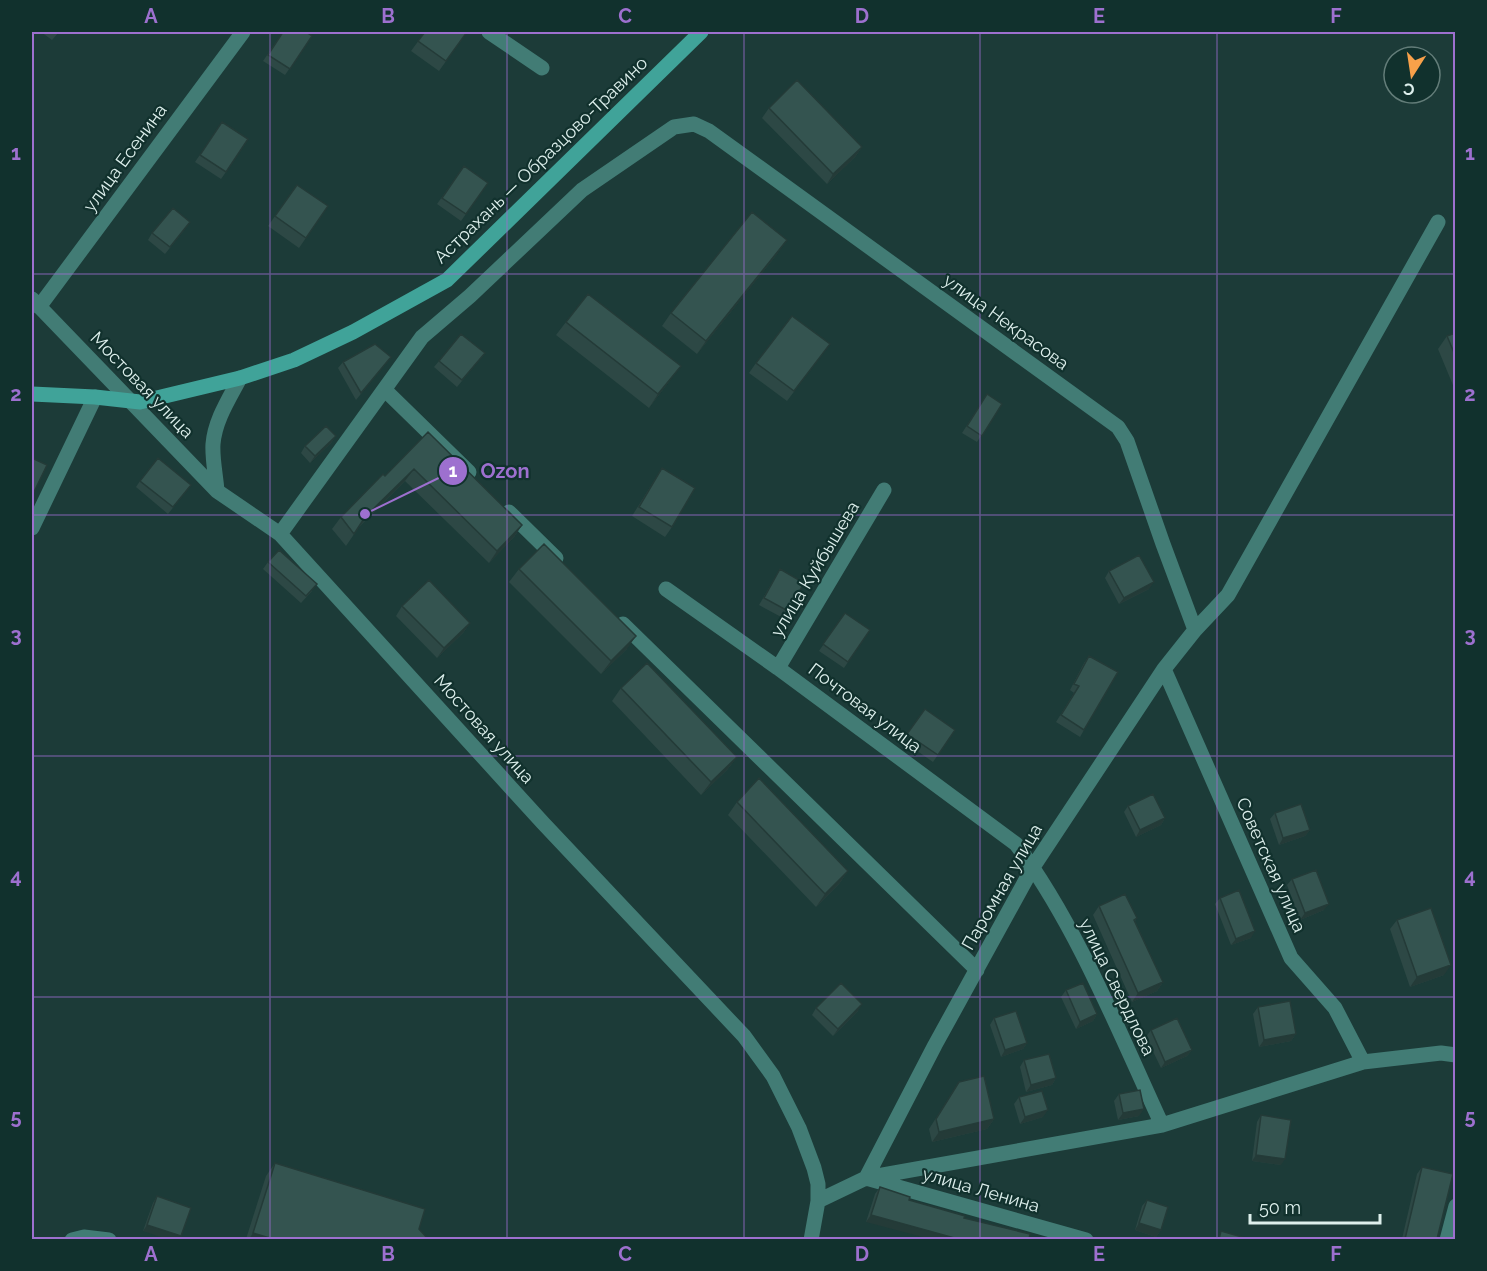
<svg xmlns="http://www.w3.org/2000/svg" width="1487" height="1271" font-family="Raleway,sans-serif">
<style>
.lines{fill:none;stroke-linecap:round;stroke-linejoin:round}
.street{stroke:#427c75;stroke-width:15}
.secondary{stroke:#40a399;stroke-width:15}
.wall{fill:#2d4845}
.shaded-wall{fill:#243b38}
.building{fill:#345450;stroke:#243b38;stroke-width:1.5}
.grid{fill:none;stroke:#9d70cf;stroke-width:1.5;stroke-opacity:0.55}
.labels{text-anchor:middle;stroke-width:4.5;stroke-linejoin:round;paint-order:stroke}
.street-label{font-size:18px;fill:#ddefec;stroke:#11312d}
.leader{fill:none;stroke:#9d70cf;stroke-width:2}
.callout-dot{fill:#9d70cf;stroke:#11312d;stroke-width:2}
.mark-label{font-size:18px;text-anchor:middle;font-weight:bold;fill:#fff}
.callout-label{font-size:20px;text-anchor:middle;font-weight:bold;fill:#9d70cf;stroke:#11312d;stroke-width:4.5;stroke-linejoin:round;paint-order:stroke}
.neatline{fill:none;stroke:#9d70cf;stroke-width:2}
.grid-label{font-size:20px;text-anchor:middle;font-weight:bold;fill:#9d70cf}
</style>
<rect width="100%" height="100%" fill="#1c3b38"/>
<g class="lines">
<!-- street -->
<path class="street" d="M489 32 542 68
M32 299 217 491 280 534 543 823 744 1036 773 1076 799 1128 814 1168 818 1184V1201L811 1240
M39 307 243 32
M385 390 469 472
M217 491C216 476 212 459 213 444 215 420 229 399 240 378
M509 512 556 558
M32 528 95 397
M280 534 422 337 470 296 582 190 674 127 694 124 709 131 1118 427 1127 441 1163 544 1195 630
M666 589 778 668 1016 844C1077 926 1119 1032 1162 1125
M623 624 977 970
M778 668 884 490
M1164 669 1291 958 1335 1008 1363 1062
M818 1201 866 1178 1162 1125 1363 1062 1441 1053 1456 1055
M72 1240 84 1237 109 1240
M1086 1240 866 1178 935 1045 1033 867 1164 669 1195 630 1228 595 1438 222
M1447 1240 1456 1206"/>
<!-- secondary -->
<path class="secondary" d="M32 394 95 397 140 402 240 378 294 360 353 332 447 280 701 32"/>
</g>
<!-- wall -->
<path class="wall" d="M41 32H59L52 40Z
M283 32 312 36 285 75 263 61Z
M425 32H467L439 71 411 51Z
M769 108 862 147 855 157 827 184 762 118Z
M222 122 226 172 221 179 195 162Z
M464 166 488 183 461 221 437 204Z
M297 185 328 206 299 248 268 226Z
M185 229 165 254 148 240 152 233Z
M778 253 697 354 662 326 671 313Z
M566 322 671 379 649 408 556 335Z
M1455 333V390L1438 349 1447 336Z
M830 344 787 401 749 373 756 363Z
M485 353 457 387 434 367 439 361Z
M391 357 386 363 356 400 338 368 343 362Z
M987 394 1002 404 977 442 962 433Z
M428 432 522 525 514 537 489 563 405 481 359 527 346 546 332 529 341 517 385 476Z
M336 436 331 443 310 463 301 453 305 446Z
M662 468 672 527 665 537 632 516Z
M140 481 191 485 168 514 136 487Z
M268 562 312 591 301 603 263 569Z
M519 569 627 649 601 674 509 582Z
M780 569 788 611 783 618 759 605Z
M1109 571 1149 589 1119 604 1105 578Z
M402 606 470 623 463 633 437 658 396 616Z
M845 613 870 630 844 668 819 651Z
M1089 656 1084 730 1080 737 1056 722 1074 693 1070 690 1084 663Z
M621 688 737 757 727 770 701 795 612 701Z
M925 709 955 730 933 762 903 741Z
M737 802 848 871 839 884 816 907 728 815Z
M1128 806 1165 818 1161 825 1136 837 1124 812Z
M1275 813 1310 830 1305 836 1279 845 1270 819Z
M1292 879 1324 910 1300 920 1287 885Z
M1220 898 1251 938 1231 945 1215 904Z
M1099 906 1137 918 1135 921 1163 982 1157 991 1132 1002 1093 915Z
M1397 920 1444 975 1410 987 1390 929Z
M1066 990 1097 1014 1093 1021 1076 1029 1061 997Z
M1258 1007 1296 1034 1291 1041 1259 1047 1253 1014Z
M816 1008 858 1011 833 1036 812 1015Z
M994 1018 1027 1043 1023 1049 1001 1057 990 1025Z
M1151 1030 1192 1050 1187 1056 1161 1068 1146 1037Z
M1024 1060 1056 1078 1052 1085 1026 1092 1020 1067Z
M959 1082 994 1119 987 1129 932 1142 929 1129Z
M1119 1094 1139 1116 1118 1120 1114 1101Z
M1019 1097 1043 1117 1020 1124 1014 1104Z
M1261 1115 1281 1165 1252 1161 1257 1122Z
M275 1163 419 1229 428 1239H246L266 1176Z
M1422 1167 1437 1239H1402L1417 1174Z
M880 1187 909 1200 964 1218 866 1222 875 1194Z
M157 1196 181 1236 143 1231 153 1203Z
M1147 1200 1161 1230 1156 1237 1135 1230 1142 1206Z"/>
<!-- shaded-wall -->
<path class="shaded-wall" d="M862 147 855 157 827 184 833 174Z
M787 240 778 253 697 354 706 341Z
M681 366 671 379 649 408 658 394Z
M336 436 331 443 310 463 315 456Z
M414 469 405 481 356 529 365 517Z
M522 525 514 537 489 563 497 551Z
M1154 582 1149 589 1119 604 1124 598Z
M470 623 463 633 437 658 444 648Z
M636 636 627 649 601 674 611 661Z
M737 757 727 770 701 795 711 782Z
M1165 818 1161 825 1136 837 1140 830Z
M1310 830 1305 836 1279 845 1283 838Z
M848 871 839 884 816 907 825 894Z
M1329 904 1324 910 1300 920 1305 913Z
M1255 931 1251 938 1231 945 1236 939Z
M1451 965 1444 975 1410 987 1417 977Z
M1163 982 1157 991 1132 1002 1138 993Z
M862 1004 858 1011 833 1036 838 1029Z
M1097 1014 1093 1021 1076 1029 1080 1022Z
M1296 1034 1291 1041 1259 1047 1264 1040Z
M1027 1043 1023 1049 1001 1057 1005 1050Z
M1192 1050 1187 1056 1161 1068 1165 1062Z
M1056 1078 1052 1085 1026 1092 1031 1085Z
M1144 1109 1139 1116 1118 1120 1123 1113Z
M1048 1110 1043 1117 1020 1124 1025 1117Z
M994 1119 987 1129 932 1142 939 1132Z
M1256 1155 1285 1159 1281 1165 1252 1161Z
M871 1215 958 1239H930L866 1222Z
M1139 1223 1161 1230 1156 1237 1135 1230Z
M147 1225 181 1236 179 1239H166L143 1231Z
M253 1233 273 1239H249Z"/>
<!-- building -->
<path class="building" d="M283 32H306L312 36 290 69 268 55Z
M425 32H467L446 61 418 41Z
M797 80 862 147 833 174 769 108Z
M222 122 248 139 226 172 200 155Z
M464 166 488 183 466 214 442 198Z
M297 185 328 206 306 238 275 216Z
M173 208 190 222 170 247 152 233Z
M752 212 787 240 706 341 671 313Z
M588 294 681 366 658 394 566 322Z
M792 316 830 344 794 391 756 363Z
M1455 333V355L1447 336Z
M461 334 485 353 462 380 439 361Z
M375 344 391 357 361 393 343 362Z
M987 394 1002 404 982 436 967 426Z
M326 426 336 436 315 456 305 446Z
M428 432 522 525 497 551 414 469 365 517 354 534 341 517 383 474 385 476Z
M32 458 47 465 32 496Z
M158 458 191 485 173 507 140 481Z
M662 468 695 488 672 527 639 507Z
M544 544 636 636 611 661 519 569Z
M279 550 317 584 306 596 268 562Z
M1139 555 1154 582 1124 598 1109 571Z
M780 569 804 583 788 611 764 598Z
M429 580 470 623 444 648 402 606Z
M845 613 870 630 848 662 823 644Z
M1089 656 1118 672 1084 730 1061 715 1079 686 1074 684Z
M647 663 737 757 711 782 621 688Z
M925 709 955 730 938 755 907 734Z
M759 778 848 871 825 894 737 802Z
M1153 794 1165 818 1140 830 1128 806Z
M1301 804 1310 830 1283 838 1275 813Z
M1316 870 1329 904 1305 913 1292 879Z
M1239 890 1255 931 1236 939 1220 898Z
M1125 894 1137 918 1134 920 1163 982 1138 993 1099 906Z
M1431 908 1451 965 1417 977 1397 920Z
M841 983 862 1004 838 1029 816 1008Z
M1083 983 1097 1014 1080 1022 1066 990Z
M1290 1001 1296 1034 1264 1040 1258 1007Z
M1016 1011 1027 1043 1005 1050 994 1018Z
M1177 1018 1192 1050 1165 1062 1151 1030Z
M1049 1054 1056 1078 1031 1085 1024 1060Z
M984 1076 994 1119 939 1132 936 1119 959 1082Z
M1140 1090 1144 1109 1123 1113 1119 1094Z
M1042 1091 1048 1110 1025 1117 1019 1097Z
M1261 1115 1291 1120 1285 1159 1256 1155Z
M275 1163 425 1209 419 1229 428 1239H273L253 1233Z
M1422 1167 1453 1174 1437 1239H1405Z
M880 1187 910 1197 909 1200 965 1216 964 1218 1030 1234 1029 1239H958L871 1215Z
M157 1196 191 1208 181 1236 147 1225Z
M1147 1200 1168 1207 1161 1230 1139 1223Z
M1221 1231 1249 1239H1219Z"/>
<!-- grid -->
<path class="grid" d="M270 32V1240M507 32V1240M744 32V1240M980 32V1240M1217 32V1240M32 274H1456M32 515H1456M32 756H1456M32 997H1456"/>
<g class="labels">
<!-- street labels -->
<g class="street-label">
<text transform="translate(125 158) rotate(-54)" y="6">улица Есенина</text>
<text transform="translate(541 160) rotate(-44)" y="6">Астрахань — Образцово-Травино</text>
<text transform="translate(1006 322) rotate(36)" y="6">улица Некрасова</text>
<text transform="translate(142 385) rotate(46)" y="6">Мостовая улица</text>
<text transform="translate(815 569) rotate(-59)" y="6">улица Куйбышева</text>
<text transform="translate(865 708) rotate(37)" y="6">Почтовая улица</text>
<text transform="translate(484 729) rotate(48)" y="6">Мостовая улица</text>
<text transform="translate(1271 865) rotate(66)" y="6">Советская улица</text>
<text transform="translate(1002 887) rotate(-60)" y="6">Паромная улица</text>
<text transform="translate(1117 987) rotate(64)" y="6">улица Свердлова</text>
<text transform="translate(981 1190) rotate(16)" y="6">улица Ленина</text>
</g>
</g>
<!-- callouts -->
<path class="leader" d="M365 514L453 471"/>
<g class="callout-dot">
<circle cx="365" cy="514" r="6"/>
<circle cx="453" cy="471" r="15"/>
</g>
<g class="mark-label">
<text x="453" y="477">1</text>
</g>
<g class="callout-label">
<text x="505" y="478">Ozon</text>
</g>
<!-- border -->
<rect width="1487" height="1271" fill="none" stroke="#11312d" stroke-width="66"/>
<!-- north arrow -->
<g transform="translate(1412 75) rotate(192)"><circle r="28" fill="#11312d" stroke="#637d79" stroke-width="1.5"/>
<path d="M0-4.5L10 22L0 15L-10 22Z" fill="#f8a14a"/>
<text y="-9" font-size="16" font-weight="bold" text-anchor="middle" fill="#ddefec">С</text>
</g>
<!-- scale -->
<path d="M1250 1214v9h130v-9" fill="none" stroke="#ddefec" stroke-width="3"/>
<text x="1259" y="1214" font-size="18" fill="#ddefec" stroke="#11312d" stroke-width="4.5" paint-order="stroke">50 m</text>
<rect x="33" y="33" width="1421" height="1205" class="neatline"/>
<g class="grid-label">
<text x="151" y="23">A</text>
<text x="388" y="23">B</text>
<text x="625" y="23">C</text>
<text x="862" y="23">D</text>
<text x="1099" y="23">E</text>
<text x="1336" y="23">F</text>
<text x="16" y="160">1</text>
<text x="1470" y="160">1</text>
<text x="16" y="401">2</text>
<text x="1470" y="401">2</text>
<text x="16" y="642">3</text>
<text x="1470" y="642">3</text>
<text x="16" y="883">4</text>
<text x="1470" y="883">4</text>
<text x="16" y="1124">5</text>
<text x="1470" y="1124">5</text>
<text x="151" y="1261">A</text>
<text x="388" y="1261">B</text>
<text x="625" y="1261">C</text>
<text x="862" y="1261">D</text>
<text x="1099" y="1261">E</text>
<text x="1336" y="1261">F</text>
</g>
</svg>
